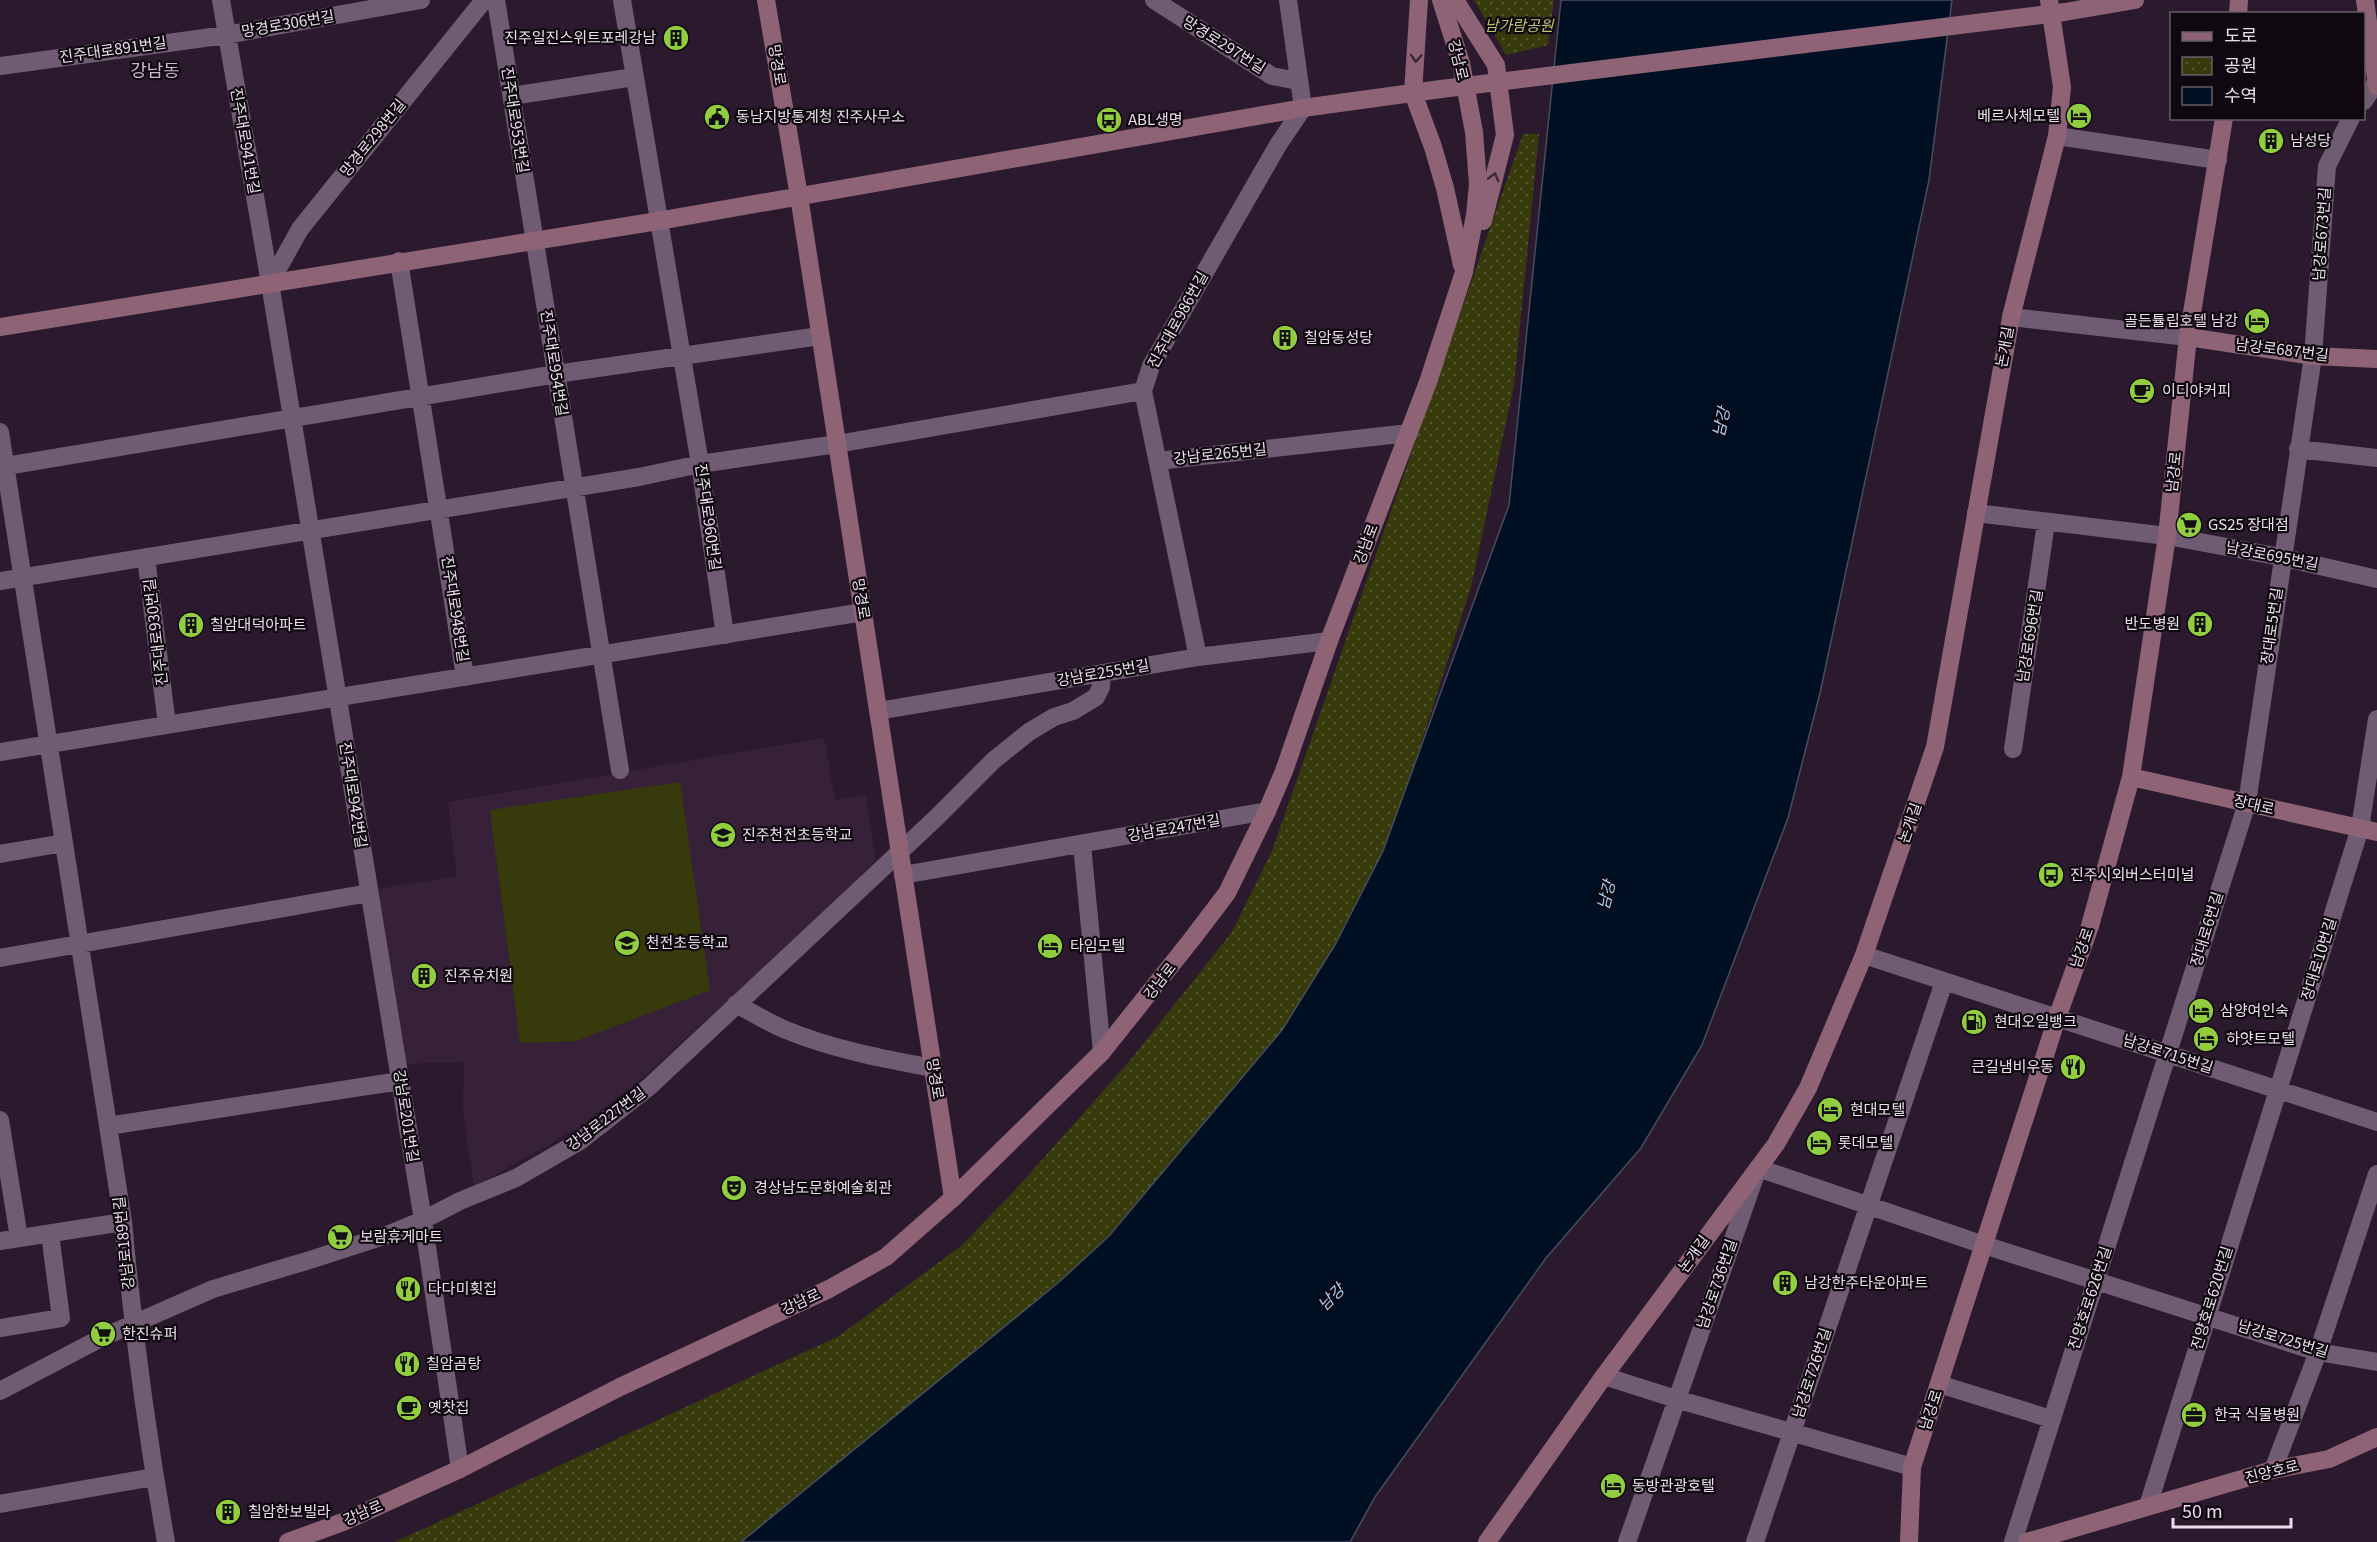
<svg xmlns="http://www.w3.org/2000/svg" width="2377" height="1542" font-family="Georgia,'Noto Sans KR',serif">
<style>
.built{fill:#372139}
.grass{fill:#373b0c}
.park{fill:url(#park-dots)}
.water{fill:#000f22;stroke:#464d5e;stroke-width:1.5}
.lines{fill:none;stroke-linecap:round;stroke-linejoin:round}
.street{stroke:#705c72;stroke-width:18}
.secondary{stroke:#8f6376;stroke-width:18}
.oneway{stroke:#3c2834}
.labels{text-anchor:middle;stroke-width:4.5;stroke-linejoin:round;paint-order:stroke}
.street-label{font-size:15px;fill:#e9deea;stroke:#0f0810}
.park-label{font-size:15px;font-style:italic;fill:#bec76e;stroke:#0f0810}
.poi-label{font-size:15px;fill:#e9deea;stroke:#0f0810;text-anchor:start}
.water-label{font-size:16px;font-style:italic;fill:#a8d3f7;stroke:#0f0810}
.quarter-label{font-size:18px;fill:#cdb6cf;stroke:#0f0810}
</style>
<defs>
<pattern id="park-dots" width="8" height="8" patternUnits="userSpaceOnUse" patternTransform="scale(1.5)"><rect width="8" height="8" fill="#373b0c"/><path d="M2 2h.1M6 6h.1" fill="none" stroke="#545730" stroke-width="1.8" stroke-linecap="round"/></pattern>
</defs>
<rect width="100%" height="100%" fill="#2b1a2d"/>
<!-- built -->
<path class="built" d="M824 738 835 800 866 794 875 861 827 910 647 1074 578 1128 474 1187 463 1110 464 1062 402 1064 377 889 457 876 448 802Z"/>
<!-- grass -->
<path class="grass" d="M680 782 710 990 576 1041 520 1043 490 810Z"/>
<!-- park -->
<path class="park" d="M1474 0H1554L1548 45 1506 55Z
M1523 134H1539L1514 385 1471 587 1419 750 1383 851 1335 945 1282 1030 1109 1236 1059 1282 741 1542H395L839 1336 961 1246 1016 1189 1128 1063 1232 932 1272 851Z"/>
<!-- water -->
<path class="water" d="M1561 0H1952L1929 180 1820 693 1788 818 1702 1045 1641 1148 1546 1258 1375 1497 1350 1542H741L1059 1282 1109 1236 1282 1030 1335 945 1383 851 1509 505Z"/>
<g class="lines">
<!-- street -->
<path class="street" d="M221 0 270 283 423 1220 460 1469
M496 0 620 770
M622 0 700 464 725 635
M1154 0 1272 76 1298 81
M0 66 226 35 421 0
M512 96 634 77
M2364 101 2377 81
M2057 136 2218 160
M399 261 465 677
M270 283 300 229 484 0
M2011 317 2188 337
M0 432 123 1222C133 1329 147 1436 166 1542
M2298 449 2377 458
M1158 461 1409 433
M0 467 556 374 820 336
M1976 513 2167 536 2281 557 2377 579
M146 557 167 725
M0 581 639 477 700 464 837 444 1143 391
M1198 657 1143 391 1151 366 1278 145 1303 108 1288 0
M878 711 1198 657 1329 641
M2013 749 2046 523
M0 752 863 612
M1082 845 1102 1052
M0 854 64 843
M903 875 1267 811
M1864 955 2377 1122
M0 958 369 893
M736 1004C753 1013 769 1023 786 1030 832 1049 884 1059 933 1068
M0 1120 19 1238
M108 1126 400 1081
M0 1241 123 1222
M0 1328 61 1318 50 1234
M1604 1376 1676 1399 1912 1467
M1939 1384 2051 1419
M0 1391 101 1338 213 1289 313 1259 387 1235 423 1220 460 1201 516 1178 580 1141 649 1087 937 817 994 760 1029 732 1054 717 1073 711 1096 697 1101 687 1102 673
M2273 1470 2318 1352 2377 1174
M0 1504 154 1477
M2148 1506 2360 828 2377 719
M1627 1542 1758 1168 1984 1245 2318 1352 2377 1362
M1755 1542 1944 982
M2013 1542 2247 803 2313 356 2327 166 2351 118"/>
<!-- secondary -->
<path class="secondary" d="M766 0 799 196 953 1198
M1419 0 1413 93 1433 147 1445 188 1462 265
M1455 0 1496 65 1505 135 1483 221
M2365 0 2377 86
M2238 14 2239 0
M0 327 658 221 1303 108 1441 89 2065 12 2135 0
M2188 337 2313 356 2377 359
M2131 777 2377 832
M288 1542 343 1522 460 1469 620 1387 829 1289 886 1257 953 1198 1102 1052 1192 939 1227 893 1267 811 1284 771 1329 641 1428 382 1464 272 1475 215 1478 184 1474 132 1461 63 1441 0
M1487 1542 1604 1376 1776 1144 1808 1088 1864 955 1935 747 2011 317 2057 136 2062 87 2049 0
M1909 1542 1912 1467 2057 1018 2090 926 2131 777 2167 536 2188 337 2224 118
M2027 1542 2273 1470 2329 1459 2377 1437"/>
</g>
<!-- one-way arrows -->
<defs><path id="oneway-chevron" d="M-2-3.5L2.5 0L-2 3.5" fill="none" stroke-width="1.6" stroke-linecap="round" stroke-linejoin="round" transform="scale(1.5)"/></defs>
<g class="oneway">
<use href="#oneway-chevron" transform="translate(1416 58) rotate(94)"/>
<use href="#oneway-chevron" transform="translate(1494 177) rotate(-76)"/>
</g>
<!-- icons -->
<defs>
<g id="building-disc" transform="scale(1.35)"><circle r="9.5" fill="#91cd3f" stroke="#0f0810"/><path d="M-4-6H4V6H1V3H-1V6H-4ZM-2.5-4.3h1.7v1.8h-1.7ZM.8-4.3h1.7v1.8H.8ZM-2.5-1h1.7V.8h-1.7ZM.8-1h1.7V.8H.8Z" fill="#111"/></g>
<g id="hotel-disc" transform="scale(1.35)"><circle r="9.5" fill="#91cd3f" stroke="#0f0810"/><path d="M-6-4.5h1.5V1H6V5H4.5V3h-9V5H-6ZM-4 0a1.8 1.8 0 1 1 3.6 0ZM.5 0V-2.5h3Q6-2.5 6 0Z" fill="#111"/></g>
<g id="civic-disc" transform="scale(1.35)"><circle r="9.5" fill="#91cd3f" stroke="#0f0810"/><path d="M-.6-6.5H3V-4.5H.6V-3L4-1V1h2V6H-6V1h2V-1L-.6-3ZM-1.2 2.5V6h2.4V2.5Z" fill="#111"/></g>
<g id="bus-disc" transform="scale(1.35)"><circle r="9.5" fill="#91cd3f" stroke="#0f0810"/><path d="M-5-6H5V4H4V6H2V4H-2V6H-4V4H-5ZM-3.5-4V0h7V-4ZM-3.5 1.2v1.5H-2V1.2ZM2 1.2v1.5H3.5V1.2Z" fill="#111"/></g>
<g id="cafe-disc" transform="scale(1.35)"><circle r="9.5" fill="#91cd3f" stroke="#0f0810"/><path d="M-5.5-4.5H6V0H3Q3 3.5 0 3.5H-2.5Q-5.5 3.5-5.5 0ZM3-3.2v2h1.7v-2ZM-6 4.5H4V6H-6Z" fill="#111"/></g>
<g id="supermarket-disc" transform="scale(1.35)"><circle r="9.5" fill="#91cd3f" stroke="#0f0810"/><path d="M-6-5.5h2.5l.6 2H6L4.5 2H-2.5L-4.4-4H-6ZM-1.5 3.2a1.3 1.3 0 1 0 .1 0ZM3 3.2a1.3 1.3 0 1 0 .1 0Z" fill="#111"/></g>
<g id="school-disc" transform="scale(1.35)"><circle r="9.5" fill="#91cd3f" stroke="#0f0810"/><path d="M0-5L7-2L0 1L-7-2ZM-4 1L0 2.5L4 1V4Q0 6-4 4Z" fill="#111"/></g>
<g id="fuel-disc" transform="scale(1.35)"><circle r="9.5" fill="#91cd3f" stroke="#0f0810"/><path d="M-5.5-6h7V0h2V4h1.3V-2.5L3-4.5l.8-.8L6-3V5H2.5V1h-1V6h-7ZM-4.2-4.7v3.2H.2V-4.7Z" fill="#111"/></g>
<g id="restaurant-disc" transform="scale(1.35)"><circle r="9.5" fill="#91cd3f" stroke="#0f0810"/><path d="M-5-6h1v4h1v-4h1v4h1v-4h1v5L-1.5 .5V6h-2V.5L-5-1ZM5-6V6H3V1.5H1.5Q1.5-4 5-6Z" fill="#111"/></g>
<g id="theatre-disc" transform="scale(1.35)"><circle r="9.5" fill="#91cd3f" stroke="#0f0810"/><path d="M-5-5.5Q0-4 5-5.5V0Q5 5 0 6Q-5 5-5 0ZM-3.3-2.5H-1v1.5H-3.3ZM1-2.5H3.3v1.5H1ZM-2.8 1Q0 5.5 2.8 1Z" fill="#111"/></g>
<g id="office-disc" transform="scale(1.35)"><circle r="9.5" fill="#91cd3f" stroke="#0f0810"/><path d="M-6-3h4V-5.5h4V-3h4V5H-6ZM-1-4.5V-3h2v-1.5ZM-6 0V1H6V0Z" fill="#111"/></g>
</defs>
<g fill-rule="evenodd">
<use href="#building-disc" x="676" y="38"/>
<use href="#hotel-disc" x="2079" y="116"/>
<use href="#civic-disc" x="717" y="117"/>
<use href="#bus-disc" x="1109" y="120"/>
<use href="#building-disc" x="2271" y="141"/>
<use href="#hotel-disc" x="2257" y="321"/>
<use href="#building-disc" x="1285" y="338"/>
<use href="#cafe-disc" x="2142" y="391"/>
<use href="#supermarket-disc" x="2189" y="525"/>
<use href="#building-disc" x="2200" y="624"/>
<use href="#building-disc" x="191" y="625"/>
<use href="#school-disc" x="723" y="835"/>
<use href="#bus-disc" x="2051" y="875"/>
<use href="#school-disc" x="627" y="943"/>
<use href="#hotel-disc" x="1050" y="946"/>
<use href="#building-disc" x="424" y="976"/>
<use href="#hotel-disc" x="2201" y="1011"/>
<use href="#fuel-disc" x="1974" y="1022"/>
<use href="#hotel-disc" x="2206" y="1039"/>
<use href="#restaurant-disc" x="2073" y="1067"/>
<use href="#hotel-disc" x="1830" y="1110"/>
<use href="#hotel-disc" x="1819" y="1143"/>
<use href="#theatre-disc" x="734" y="1188"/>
<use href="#supermarket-disc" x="340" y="1237"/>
<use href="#building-disc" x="1785" y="1283"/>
<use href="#restaurant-disc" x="408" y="1289"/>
<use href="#supermarket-disc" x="103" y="1334"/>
<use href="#restaurant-disc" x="407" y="1364"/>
<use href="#cafe-disc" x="409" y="1408"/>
<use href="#office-disc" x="2194" y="1415"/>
<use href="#hotel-disc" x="1613" y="1486"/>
<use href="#building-disc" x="228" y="1512"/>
</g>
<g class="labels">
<!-- street labels -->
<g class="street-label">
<text transform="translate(288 24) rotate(-10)" y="5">망경로306번길</text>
<text transform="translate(1224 45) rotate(32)" y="5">망경로297번길</text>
<text transform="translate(113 50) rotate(-8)" y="5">진주대로891번길</text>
<text transform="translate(1458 60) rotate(76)" y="5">강남로</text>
<text transform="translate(777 65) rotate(81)" y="5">망경로</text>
<text transform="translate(515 120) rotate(81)" y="5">진주대로953번길</text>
<text transform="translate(373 138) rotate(-51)" y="5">망경로298번길</text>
<text transform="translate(245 141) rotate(80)" y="5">진주대로941번길</text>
<text transform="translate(2322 234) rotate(-86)" y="5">남강로673번길</text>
<text transform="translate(1178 320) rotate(-61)" y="5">진주대로986번길</text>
<text transform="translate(2005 347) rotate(-80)" y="5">논개길</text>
<text transform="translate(2282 350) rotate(7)" y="5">남강로687번길</text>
<text transform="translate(554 363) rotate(81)" y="5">진주대로954번길</text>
<text transform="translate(1220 454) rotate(-6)" y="5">강남로265번길</text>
<text transform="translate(2174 472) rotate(-84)" y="5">남강로</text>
<text transform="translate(708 517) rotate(82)" y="5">진주대로960번길</text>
<text transform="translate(1366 544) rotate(-69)" y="5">강남로</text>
<text transform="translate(2272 556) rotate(11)" y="5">남강로695번길</text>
<text transform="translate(861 599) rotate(81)" y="5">망경로</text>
<text transform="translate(455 609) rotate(81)" y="5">진주대로948번길</text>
<text transform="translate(2272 626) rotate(-82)" y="5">장대로5번길</text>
<text transform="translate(156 632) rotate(-97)" y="5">진주대로930번길</text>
<text transform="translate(2030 636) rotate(-81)" y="5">남강로696번길</text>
<text transform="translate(1103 673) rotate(-10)" y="5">강남로255번길</text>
<text transform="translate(353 795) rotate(81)" y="5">진주대로942번길</text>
<text transform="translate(2254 805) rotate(13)" y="5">장대로</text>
<text transform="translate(1910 823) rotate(-71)" y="5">논개길</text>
<text transform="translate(1174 828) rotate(-10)" y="5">강남로247번길</text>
<text transform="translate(2207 929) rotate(-73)" y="5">장대로6번길</text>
<text transform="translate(2082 948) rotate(-71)" y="5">남강로</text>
<text transform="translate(2319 959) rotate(-73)" y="5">장대로10번길</text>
<text transform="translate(1160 981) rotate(-52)" y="5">강남로</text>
<text transform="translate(2168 1054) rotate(18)" y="5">남강로715번길</text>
<text transform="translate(935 1079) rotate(81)" y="5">망경로</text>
<text transform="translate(406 1116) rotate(81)" y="5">강남로201번길</text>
<text transform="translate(606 1119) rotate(-37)" y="5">강남로227번길</text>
<text transform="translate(124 1243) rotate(-96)" y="5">강남로189번길</text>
<text transform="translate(1694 1254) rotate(-54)" y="5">논개길</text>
<text transform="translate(1717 1284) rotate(-71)" y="5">남강로736번길</text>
<text transform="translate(2090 1298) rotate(-72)" y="5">진양호로626번길</text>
<text transform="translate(2212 1298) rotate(-73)" y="5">진양호로620번길</text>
<text transform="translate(801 1302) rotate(-25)" y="5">강남로</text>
<text transform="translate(2283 1339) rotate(17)" y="5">남강로725번길</text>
<text transform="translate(1812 1373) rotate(-72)" y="5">남강로726번길</text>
<text transform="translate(1931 1410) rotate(-72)" y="5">남강로</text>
<text transform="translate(2272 1472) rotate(-14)" y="5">진양호로</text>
<text transform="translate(363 1513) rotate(-23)" y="5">강남로</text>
</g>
<!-- park labels -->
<g class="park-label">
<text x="1519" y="31">남가람공원</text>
</g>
<!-- poi labels -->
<g class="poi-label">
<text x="656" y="43" text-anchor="end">진주일진스위트포레강남</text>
<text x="2060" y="121" text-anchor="end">베르사체모텔</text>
<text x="736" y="122">동남지방통계청 진주사무소</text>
<text x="1128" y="125">ABL생명</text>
<text x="2290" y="146">남성당</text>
<text x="2238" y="326" text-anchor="end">골든튤립호텔 남강</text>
<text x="1304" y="343">칠암동성당</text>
<text x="2162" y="396">이디야커피</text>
<text x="2208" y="530">GS25 장대점</text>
<text x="2180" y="629" text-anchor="end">반도병원</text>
<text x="210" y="630">칠암대덕아파트</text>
<text x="742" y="840">진주천전초등학교</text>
<text x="2070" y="880">진주시외버스터미널</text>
<text x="646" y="948">천전초등학교</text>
<text x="1070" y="951">타임모텔</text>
<text x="444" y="981">진주유치원</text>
<text x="2220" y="1016">삼양여인숙</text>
<text x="1994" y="1027">현대오일뱅크</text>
<text x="2226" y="1044">하얏트모텔</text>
<text x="2054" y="1072" text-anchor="end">큰길냄비우동</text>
<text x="1850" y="1115">현대모텔</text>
<text x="1838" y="1148">롯데모텔</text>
<text x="754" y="1193">경상남도문화예술회관</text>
<text x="360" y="1242">보람휴게마트</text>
<text x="1804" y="1288">남강한주타운아파트</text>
<text x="428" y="1294">다다미횟집</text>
<text x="122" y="1339">한진슈퍼</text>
<text x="426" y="1369">칠암곰탕</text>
<text x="428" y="1413">옛찻집</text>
<text x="2214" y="1420">한국 식물병원</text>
<text x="1632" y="1491">동방관광호텔</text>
<text x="248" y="1517">칠암한보빌라</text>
</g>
<!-- water labels -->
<g class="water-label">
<text transform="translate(1721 422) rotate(-77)" y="6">남강</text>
<text transform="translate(1606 895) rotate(-76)" y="6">남강</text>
<text transform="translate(1331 1297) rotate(-45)" y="6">남강</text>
</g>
<!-- quarter labels -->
<g class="quarter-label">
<text x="155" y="77">강남동</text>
</g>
</g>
<!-- legend -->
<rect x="2170" y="12" width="195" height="108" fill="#0f0810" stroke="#665e67" stroke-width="1.5"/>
<rect x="2182" y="32" width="30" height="9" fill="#8f6376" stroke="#665e67" stroke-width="1.5"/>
<text x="2224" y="42" font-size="18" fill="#e9deea">도로</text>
<rect x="2182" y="57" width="30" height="18" fill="url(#park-dots)" stroke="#665e67" stroke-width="1.5"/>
<text x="2224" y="72" font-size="18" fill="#e9deea">공원</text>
<rect x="2182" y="87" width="30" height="18" fill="#000f22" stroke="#665e67" stroke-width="1.5"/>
<text x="2224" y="102" font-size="18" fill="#e9deea">수역</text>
<!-- scale -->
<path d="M2173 1518v9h118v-9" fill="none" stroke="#e9deea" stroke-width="3"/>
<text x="2182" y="1518" font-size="18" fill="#e9deea" stroke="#0f0810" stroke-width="4.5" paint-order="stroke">50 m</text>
</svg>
